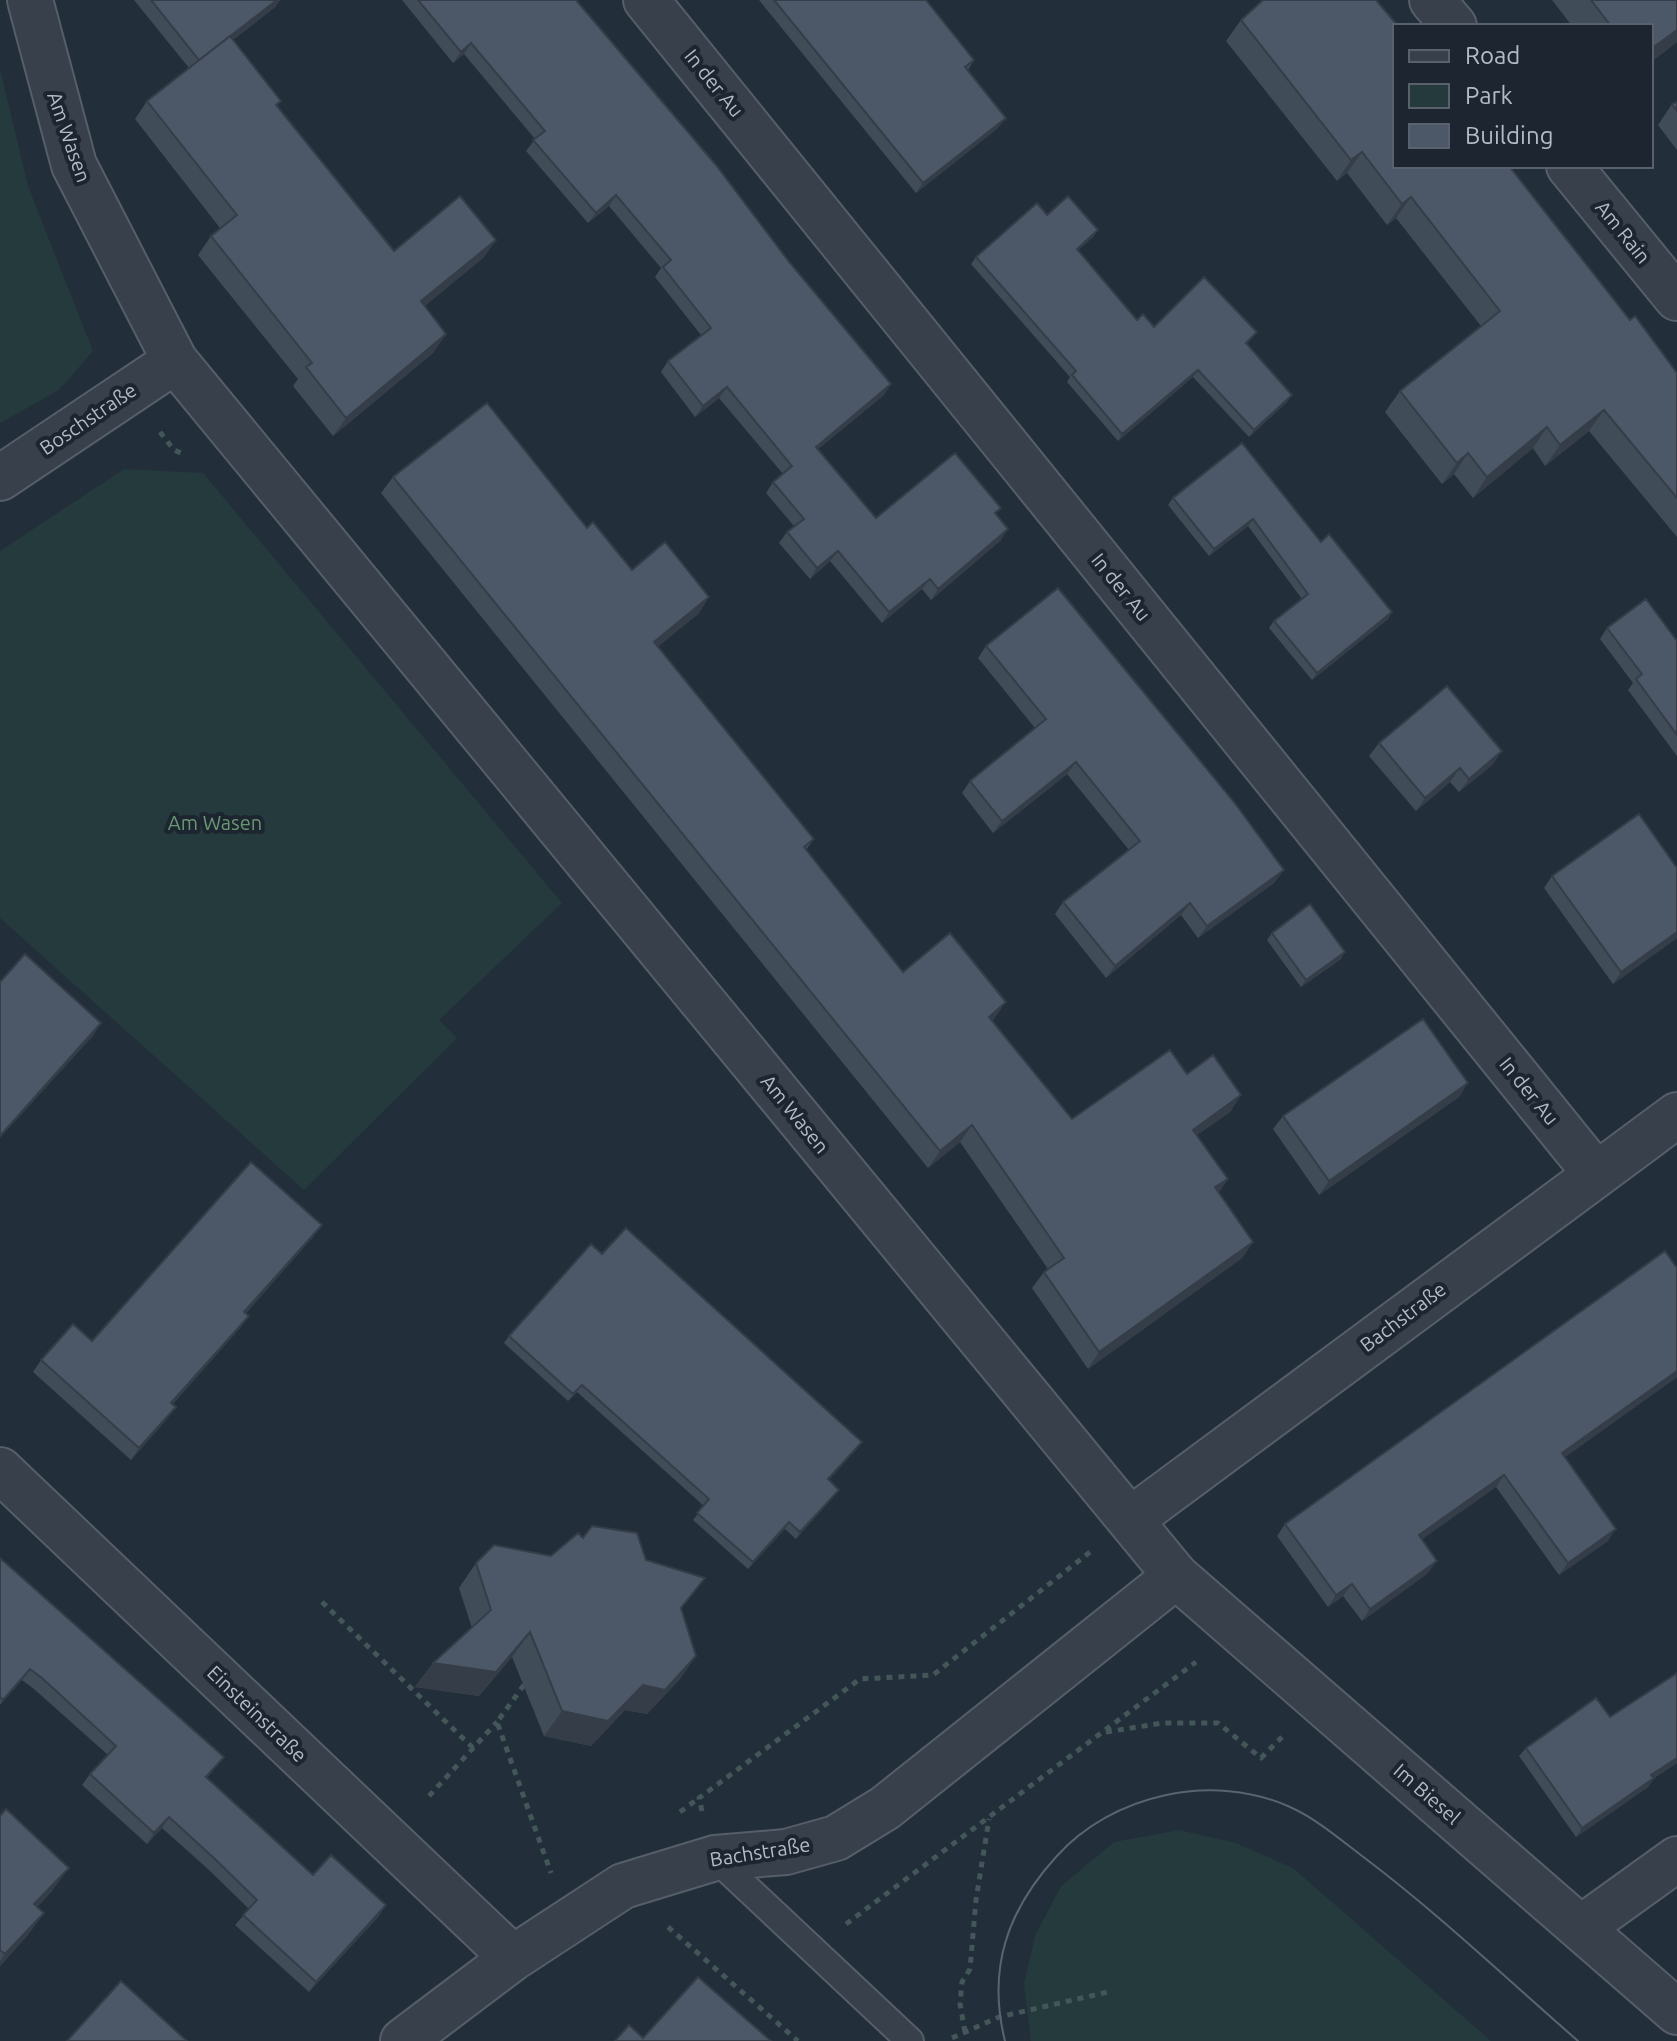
<svg xmlns="http://www.w3.org/2000/svg" width="1677" height="2041" font-family="Ubuntu,sans-serif">
<style>
.green{fill:#253a3c}
.lines{fill:none;stroke-linecap:round;stroke-linejoin:round}
.service-casing{stroke:#555e69;stroke-width:30}
.minor-casing{stroke:#555e69;stroke-width:48}
.path{stroke:#435759;stroke-width:5;stroke-dasharray:6 6;stroke-linecap:butt}
.service{stroke:#37404b;stroke-width:26}
.minor{stroke:#37404b;stroke-width:44}
.tram{stroke:#596472;stroke-width:2}
.wall{fill:#414c59}
.shaded-wall{fill:#353e48}
.building{fill:#4c5867;stroke:#353e48;stroke-width:2}
.labels{text-anchor:middle;stroke-width:8;stroke-linejoin:round;paint-order:stroke}
.street-label{font-size:20px;fill:#b2bbc7;stroke:#1c2530}
.park-label{font-size:20px;fill:#6a9773;stroke:#1c2530}
</style>
<rect width="100%" height="100%" fill="#232e3b"/>
<!-- green -->
<path class="green" d="M0 69 28 186 93 351 59 390 0 423Z
M124 469 203 473 562 903 439 1020 457 1038 304 1190 0 918V551Z
M1179 1830 1236 1843 1293 1868 1491 2041H1031L1024 1984 1035 1936 1061 1886 1114 1842Z"/>
<g class="lines">
<!-- service casing -->
<g class="service-casing">
<path id="service" d="M715 1858 910 2041"/>
</g>
<!-- minor casing -->
<g class="minor-casing">
<path id="minor" d="M30 0 74 165 175 361 1176 1576 1677 2012
M646 0 1596 1174
M1432 0 1454 26
M1569 166 1677 298
M0 478 175 361
M0 1470 513 1958
M1130 1520 1677 1115
M1581 1928 1677 1859
M403 2041 513 1958 623 1886 715 1858 786 1852 836 1838 885 1808 1176 1576"/>
</g>
<!-- path -->
<path class="path" d="M160 432 174 450 181 453
M322 1602 473 1748
M524 1685 497 1722 551 1873
M1106 1732 1163 1723H1218L1261 1758 1282 1737
M429 1796 497 1722
M702 1811 699 1798 860 1679 933 1675 1090 1552
M680 1812 699 1798
M846 1924 1196 1662
M668 1927 798 2041
M965 2032 960 2004 962 1982 970 1969 976 1900 989 1819
M952 2038 999 2017 1108 1992"/>
<!-- service -->
<use href="#service" class="service"/>
<!-- minor -->
<use href="#minor" class="minor"/>
<!-- tram -->
<path class="tram" d="M1005 2041C987 1969 1007 1911 1056 1857 1112 1794 1213 1772 1290 1807 1317 1819 1342 1841 1366 1859 1440 1915 1508 1980 1578 2041"/>
</g>
<!-- wall -->
<path class="wall" d="M134 0H280L275 7 233 40 278 106 394 251 496 240 483 258 424 306 446 334 433 353 333 436 293 386 298 379 198 255 211 236 220 228 135 119 147 101 189 68Z
M402 0H576L884 395 818 449 876 518 996 515 1001 540 931 600 922 589 882 623 830 561 810 579 779 543 787 532 794 526 766 493 773 482 783 474 719 398 695 417 661 372 668 361 701 335 655 277 661 268 609 206 588 223 526 151 535 139 464 54 453 63Z
M759 0H926L974 60 968 70 998 128 916 193Z
M1552 0H1677V42L1651 62V26H1572Z
M1241 20 1630 320 1677 373V537L1589 431 1545 466 1533 448 1473 498 1454 474 1442 484 1385 412 1400 391 1481 326 1396 218 1387 225 1347 173 1337 181 1226 41Z
M1677 102V150L1658 125 1672 104Z
M1047 215 1098 230 1093 237 1078 250 1137 320 1154 327 1257 332 1247 344 1287 402 1249 437 1193 377 1118 441 1067 382 1070 377 971 264 976 257Z
M1242 443 1321 542 1392 612 1388 619 1312 680 1269 628 1274 621 1302 599 1248 526 1209 556 1168 505 1173 498Z
M393 477 632 570 709 597 698 614 658 646 814 839 806 850 903 972 994 1019 992 1021 1072 1119 1187 1074 1241 1095 1230 1112 1197 1135 1228 1179 1219 1192 1253 1242 1242 1258 1088 1369 1032 1288 1044 1272 1048 1269 960 1142 928 1168 381 493Z
M1607 628 1677 641V756L1628 690 1633 683 1600 639Z
M986 646 1275 882 1198 938 1181 915 1106 978 1055 914 1063 902 1129 850 1067 774 993 833 962 793 970 781 1035 728 978 658Z
M1379 743 1502 751 1492 765 1459 792 1450 782 1416 811 1369 756Z
M1552 876 1677 938 1613 984 1544 888Z
M1272 933 1341 959 1301 987 1267 940Z
M1459 1097 1319 1195 1273 1129 1283 1116Z
M322 1225 313 1237 246 1313 249 1316 240 1328 172 1405 167 1419 131 1460 33 1372 41 1360 92 1341Z
M602 1254 862 1442 829 1480 839 1490 834 1496 796 1539 785 1529 748 1569 693 1520 704 1506 577 1392 568 1401 504 1343 509 1336Z
M1677 1377 1565 1457 1608 1541 1559 1575 1496 1487 1422 1539 1428 1573 1362 1621 1343 1596 1328 1607 1277 1536 1285 1524Z
M583 1538 646 1560 682 1610 696 1656 679 1680 647 1714 625 1710 591 1746 544 1736 512 1657 479 1696 415 1687 433 1663 472 1628 459 1588 476 1563 551 1556Z
M0 1558 224 1757 207 1778 313 1875 379 1916 309 1992 235 1925 249 1909 209 1870 162 1828 147 1844 82 1785 90 1774 108 1755 34 1689 22 1680 0 1705Z
M1677 1673V1763L1654 1778 1648 1787 1576 1837 1519 1756 1526 1748 1610 1717Z
M0 1816 52 1891 37 1907 44 1913 27 1936 0 1966Z"/>
<!-- shaded-wall -->
<path class="shaded-wall" d="M277 0H280L275 7 192 72 200 61Z
M1677 30V42L1651 62V49Z
M471 43 464 54 453 63 461 52Z
M1006 118 998 128 916 193 923 183Z
M1362 152 1347 173 1337 181 1351 160Z
M616 195 609 206 588 223 596 213Z
M1411 197 1396 218 1387 225 1402 204Z
M1098 230 1093 237 1072 256 1077 249Z
M496 240 483 258 408 320 421 301Z
M446 334 433 353 333 436 346 418Z
M1198 370 1193 377 1118 441 1122 434Z
M891 384 884 395 808 457 816 447Z
M727 387 719 398 695 417 703 406Z
M1292 395 1287 402 1249 437 1254 430Z
M1604 410 1589 431 1545 466 1560 445Z
M1547 427 1533 448 1473 498 1487 477Z
M1468 453 1454 474 1442 484 1457 463Z
M1253 519 1248 526 1209 556 1214 549Z
M1008 529 1001 540 931 600 938 589Z
M838 551 830 561 810 579 817 568Z
M930 579 922 589 882 623 889 612Z
M709 597 698 614 643 659 654 642Z
M1392 612 1388 619 1312 680 1317 673Z
M1502 751 1492 765 1459 792 1469 779Z
M1076 762 1067 774 993 833 1002 821Z
M1460 768 1450 782 1416 811 1425 798Z
M1284 870 1275 882 1198 938 1207 926Z
M1190 903 1181 915 1106 978 1115 966Z
M1677 932V938L1613 984 1621 972Z
M1345 952 1341 959 1301 987 1306 980Z
M1006 1002 994 1019 977 1033 989 1017Z
M101 1023 93 1036 0 1138V1136Z
M1468 1083 1459 1097 1319 1195 1329 1181Z
M1241 1095 1230 1112 1181 1146 1193 1130Z
M972 1125 960 1142 928 1168 940 1151Z
M1228 1179 1216 1196 1215 1187Z
M322 1225 313 1237 236 1324 244 1312Z
M1253 1242 1242 1258 1088 1369 1099 1352Z
M249 1316 240 1328 163 1415 171 1403Z
M1677 1371V1377L1554 1465 1562 1453Z
M176 1407 167 1419 131 1460 139 1448Z
M862 1442 857 1449 823 1486 828 1479Z
M1504 1475 1496 1487 1411 1547 1419 1535Z
M839 1490 834 1496 796 1539 800 1532Z
M789 1522 785 1529 748 1569 753 1562Z
M1616 1529 1608 1541 1559 1575 1568 1563Z
M1437 1561 1428 1573 1362 1621 1370 1609Z
M1352 1584 1343 1596 1328 1607 1336 1595Z
M530 1632 512 1657 479 1696 415 1687 433 1663Z
M696 1656 679 1680 647 1714 625 1710 591 1746 544 1736 562 1711 643 1685Z
M30 1669 22 1680 0 1705 3 1700Z
M1677 1758V1763L1645 1783 1651 1775Z
M1654 1778 1648 1787 1576 1837 1582 1828Z
M169 1817 162 1828 147 1844 154 1833Z
M69 1868 52 1891 18 1928 34 1904Z
M386 1905 379 1916 309 1992 316 1982Z
M44 1913 27 1936 0 1966V1961L5 1954Z"/>
<!-- building -->
<path class="building" d="M151 0H277L199 60Z
M418 0H576L716 165 790 263 891 384 816 447 876 518 955 453 1001 508 995 513 1008 529 938 589 930 579 889 612 838 551 817 568 787 532 804 519 773 482 792 466 727 387 703 406 668 361 711 328 663 267 671 260 616 195 596 213 533 140 545 131 471 43 461 52Z
M774 0H926L974 60 965 67 1006 118 923 183Z
M1263 0H1376L1398 26H1395V166H1509L1630 320 1635 316 1677 373V498L1604 410 1560 445 1547 427 1487 477 1468 453 1457 463 1400 391 1500 311 1411 197 1402 204 1362 152 1351 160 1241 20Z
M1591 0H1677V30L1651 49V26H1611Z
M230 36 281 101 276 105 394 251 460 196 496 240 421 301 446 334 346 418 306 367 312 363 211 236 237 215 147 101Z
M1677 102V111L1672 104Z
M1068 196 1098 230 1077 249 1137 320 1143 314 1154 327 1204 277 1257 332 1246 343 1292 395 1254 430 1198 370 1122 434 1072 375 1076 371 976 257 1037 203 1047 215Z
M487 403 587 528 593 522 632 570 665 542 709 597 654 642 814 839 804 847 903 972 950 933 1006 1002 989 1017 1072 1119 1170 1050 1187 1074 1213 1055 1241 1095 1193 1130 1228 1179 1215 1187 1253 1242 1099 1352 1044 1272 1064 1258 972 1125 940 1151 393 477Z
M1242 443 1321 542 1329 534 1392 612 1317 673 1274 621 1308 594 1253 519 1214 549 1173 498Z
M1058 588 1234 802 1284 870 1207 926 1190 903 1115 966 1063 902 1140 841 1076 762 1002 821 970 781 1046 719 986 646Z
M1646 599 1677 641V735L1636 679 1642 674 1607 628Z
M1447 686 1502 751 1469 779 1460 768 1425 798 1379 743Z
M1639 814 1677 868V932L1621 972 1552 876Z
M1310 904 1345 952 1306 980 1272 933Z
M25 954 101 1023 0 1136V982Z
M1423 1019 1468 1083 1329 1181 1283 1116Z
M251 1162 322 1225 244 1312 249 1316 171 1403 176 1407 139 1448 41 1360 73 1324 92 1341Z
M626 1228 862 1442 828 1479 839 1490 800 1532 789 1522 753 1562 697 1513 709 1499 582 1385 573 1394 509 1336 591 1244 602 1254Z
M1665 1251 1677 1268V1371L1562 1453 1616 1529 1568 1563 1504 1475 1419 1535 1437 1561 1370 1609 1352 1584 1336 1595 1285 1524Z
M592 1526 637 1533 646 1560 705 1578 681 1608 696 1656 665 1690 643 1685 608 1721 562 1711 530 1632 496 1672 433 1663 491 1610 476 1563 494 1545 551 1556 578 1533 583 1538Z
M0 1558 224 1757 206 1777 313 1875 331 1855 386 1905 316 1982 243 1915 257 1900 216 1860 169 1817 154 1833 90 1774 116 1746 42 1678 30 1669 3 1700 0 1697Z
M1677 1673V1758L1651 1775 1654 1778 1582 1828 1526 1748 1596 1698 1610 1717Z
M6 1809 69 1868 34 1904 44 1913 5 1954 0 1950V1816Z
M698 1977 771 2041H615L629 2025 643 2038Z
M121 1981 187 2041H67Z"/>
<g class="labels">
<!-- street labels -->
<g class="street-label">
<text transform="translate(714 83) rotate(51)" y="7">In der Au</text>
<text transform="translate(69 137) rotate(71)" y="7">Am Wasen</text>
<text transform="translate(1623 232) rotate(51)" y="7">Am Rain</text>
<text transform="translate(88 419) rotate(-34)" y="7">Boschstraße</text>
<text transform="translate(1121 587) rotate(51)" y="7">In der Au</text>
<text transform="translate(1529 1091) rotate(51)" y="7">In der Au</text>
<text transform="translate(795 1114) rotate(51)" y="7">Am Wasen</text>
<text transform="translate(1403 1317) rotate(-37)" y="7">Bachstraße</text>
<text transform="translate(257 1714) rotate(44)" y="7">Einsteinstraße</text>
<text transform="translate(1427 1794) rotate(41)" y="7">Im Biesel</text>
<text transform="translate(760 1852) rotate(-9)" y="7">Bachstraße</text>
</g>
<!-- park labels -->
<g class="park-label">
<text x="215" y="830">Am Wasen</text>
</g>
</g>
<!-- legend -->
<rect x="1393" y="24" width="260" height="144" fill="#1c2530" stroke="#58616c" stroke-width="2"/>
<rect x="1409" y="50" width="40" height="12" fill="#37404b" stroke="#58616c" stroke-width="2"/>
<text x="1465" y="64" font-size="24" fill="#b2bbc7">Road</text>
<rect x="1409" y="84" width="40" height="24" fill="#253a3c" stroke="#58616c" stroke-width="2"/>
<text x="1465" y="104" font-size="24" fill="#b2bbc7">Park</text>
<rect x="1409" y="124" width="40" height="24" fill="#4c5867" stroke="#58616c" stroke-width="2"/>
<text x="1465" y="144" font-size="24" fill="#b2bbc7">Building</text>
</svg>
